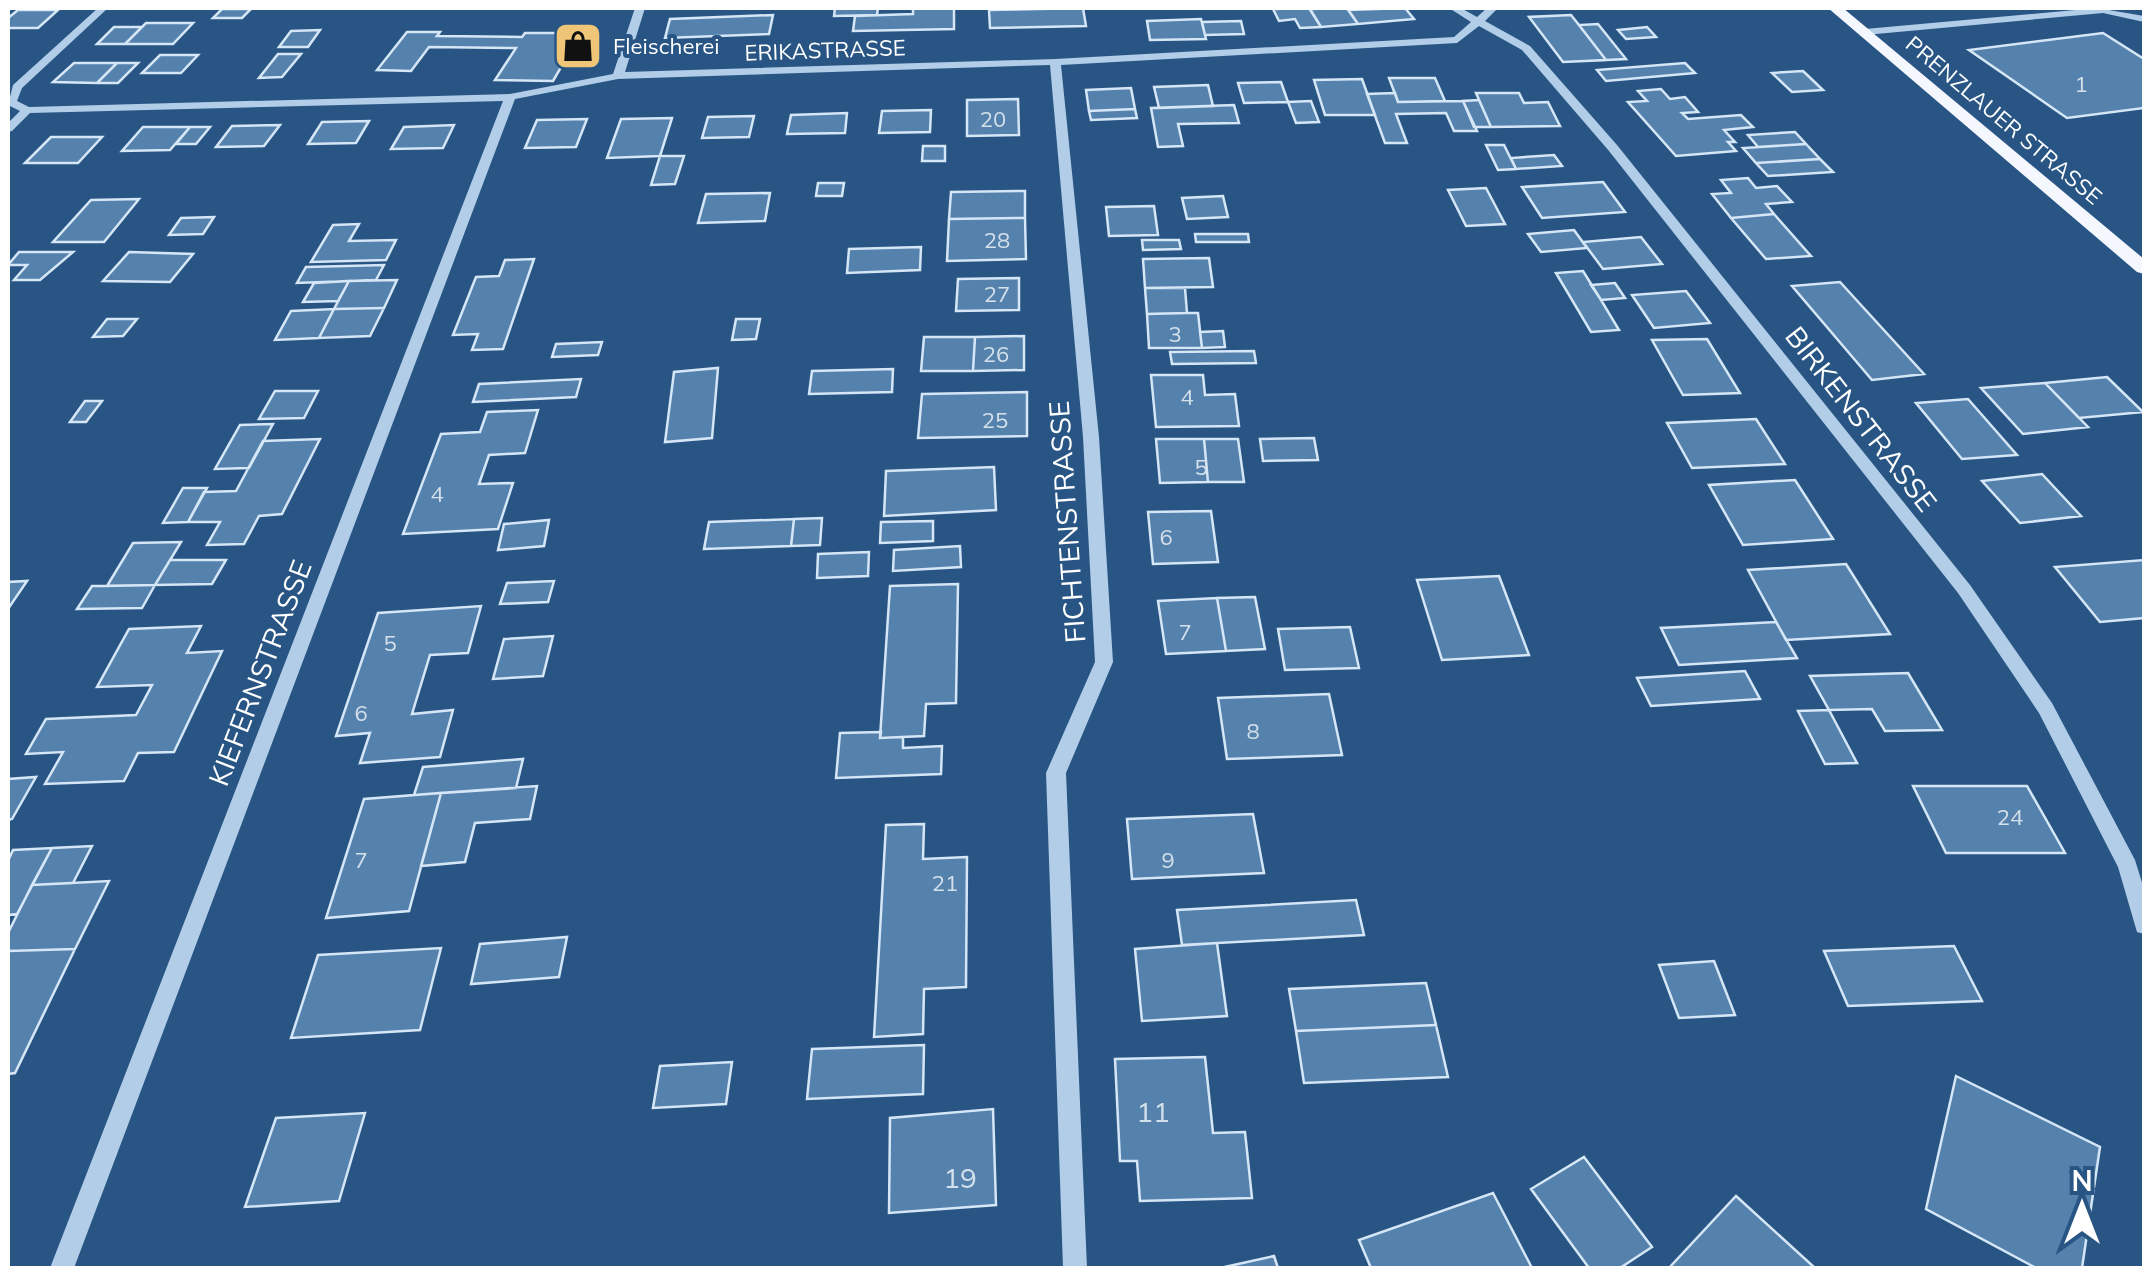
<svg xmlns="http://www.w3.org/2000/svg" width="2152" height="1276" font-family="Mulish,sans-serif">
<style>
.building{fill:#5581ad;stroke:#d5e6f6;stroke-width:2.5}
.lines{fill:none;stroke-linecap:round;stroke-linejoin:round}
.minor{fill:#b2cde7;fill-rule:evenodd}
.major{fill:#f4f8fe;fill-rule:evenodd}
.labels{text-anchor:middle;stroke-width:8;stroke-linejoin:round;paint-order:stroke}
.far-poi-label{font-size:22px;fill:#fff;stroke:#285584;text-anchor:start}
.far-street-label{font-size:22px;fill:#fff;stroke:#285584}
.number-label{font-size:22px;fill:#d4e0ea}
.street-label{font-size:28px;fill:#fff;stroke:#285584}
.near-number-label{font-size:28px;fill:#d4e0ea}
</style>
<rect width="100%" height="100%" fill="#285584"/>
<!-- building -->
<path class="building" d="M835 8H878L877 15 834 16Z
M913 8H954V29L853 31 855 16 913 14Z
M1083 8 1086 26 990 28 989 10Z
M1309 8 1321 27 1300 28 1295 19 1279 21 1273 9Z
M1347 8 1358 24 1321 27 1310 9Z
M1405 8 1414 19 1358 24 1348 10Z
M222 9H251L242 18H213Z
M18 10H58L38 28H8V18Z
M773 15 769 34 665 38 670 19Z
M1571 15 1579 25 1606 60 1563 62 1529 17Z
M1201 19 1206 39 1150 40 1147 21Z
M1241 21 1244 34 1205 35 1202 22Z
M146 23H193L173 44H125Z
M1598 24 1626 59 1606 60 1579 25Z
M114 27H142L125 44H97Z
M1647 27 1656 37 1626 39 1618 30Z
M320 30 308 47H279L291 31Z
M407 32H440L437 36 522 37 525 33H581L553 81 495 80 516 48 429 47 411 71 377 70Z
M2103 33 2144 59V108L2067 118 1969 50Z
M278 54H301L282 77 259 78Z
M160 55H198L181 73H142Z
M74 63H117L97 83 53 82Z
M117 63H138L118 83H97Z
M1685 63 1695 73 1606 81 1597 70Z
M1803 71 1823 90 1792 92 1772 73Z
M1389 78H1435L1445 101 1398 102Z
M1362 79 1375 115H1325L1314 80Z
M1281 82 1288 102 1244 103 1238 83Z
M1208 85 1213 106 1159 108 1154 87Z
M1131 88 1135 109 1089 111 1086 90Z
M1661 89 1670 99 1685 97 1698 112 1682 113 1688 119 1741 115 1753 127 1724 130 1735 142H1728L1736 151 1676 156 1628 102 1647 101 1638 91Z
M1395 93 1398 102 1463 101 1477 131H1454L1446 113 1396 114 1407 143H1385L1367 94Z
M1476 93H1519L1524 103 1548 102 1560 126 1491 127Z
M1018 99 1019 135 967 136V100Z
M1479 100 1491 127H1474L1463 101Z
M1311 101 1319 122 1296 123 1288 102Z
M1234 105 1239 123 1178 124 1183 146 1158 147 1151 108Z
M1135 109 1137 118 1091 120 1089 111Z
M931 110 930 132 879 133 882 111Z
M847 113 845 133 787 134 791 115Z
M754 116 749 137 702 138 708 117Z
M672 118 660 156 607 158 621 119Z
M587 119 576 147 525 148 537 120Z
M369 121 356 143 308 144 322 122Z
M280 125 264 146 216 147 232 126Z
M454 125 443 148 391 149 404 127Z
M143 127H190L170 150 122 151Z
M190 127H210L196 144H176Z
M1795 132 1806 144 1758 147 1748 135Z
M51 137H102L78 163H25Z
M1806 144 1820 159 1756 163 1743 148Z
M1486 145H1504L1516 169 1498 170Z
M923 146H945V161H922Z
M1554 155 1562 166 1516 169 1511 158Z
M660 156H684L675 184 651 185Z
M1820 159 1833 172 1768 176 1756 163Z
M1748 178 1756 188 1777 186 1792 202 1766 204 1774 214 1731 218 1712 194 1731 193 1721 180Z
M1603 182 1625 212 1542 218 1522 187Z
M818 183H844L842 196H816Z
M1486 188 1505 224 1466 226 1448 190Z
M1025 191V218L949 219 951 192Z
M770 193 765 221 698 223 706 194Z
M1223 196 1228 217 1187 219 1182 198Z
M139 199 104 242H53L91 200Z
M1154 206 1158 235 1109 236 1106 207Z
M1774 214 1811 256 1766 259 1731 218Z
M214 217 203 234 169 235 181 218Z
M1025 218 1026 259 947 261 949 219Z
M359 224 349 241 396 240 386 260 311 262 333 225Z
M1574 230 1587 248 1541 252 1528 234Z
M1195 234H1248L1249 242H1196Z
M1641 237 1662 264 1603 269 1583 242Z
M1142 240H1179L1181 249 1143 250Z
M921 247 920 270 847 273 849 249Z
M19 252H73L40 280H14L27 265H8Z
M129 252 193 254 170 282 103 281Z
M1209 258 1213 287 1145 288 1143 259Z
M534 259 503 349 472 350 478 334 453 335 476 277 499 276 505 260Z
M384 265 376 280 297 283 306 267Z
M1583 271 1601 300 1619 330 1591 332 1556 273Z
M1019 278V310L956 311 958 279Z
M397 280 384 308 334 309 349 281Z
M349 281 338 301 303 302 314 283Z
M1840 282 1924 374 1872 380 1792 286Z
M1615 283 1625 298 1601 300 1591 285Z
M1145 288H1185L1187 313 1147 314Z
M1686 291 1710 323 1654 328 1632 295Z
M384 308 370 336 319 338 334 309Z
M334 309 319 338 275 340 291 311Z
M1187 313H1198L1202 348H1149L1147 314Z
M107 319H137L123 336 93 337Z
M736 319H760L756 339 732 340Z
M1223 331 1225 347 1202 348 1200 332Z
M1024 336V370L973 371 975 337Z
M924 337H975L973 371H921Z
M1707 339 1740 393 1683 395 1652 340Z
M602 342 598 355 552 357 556 344Z
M1254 351 1256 363 1172 364 1170 352Z
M718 368 712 438 665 442 674 372Z
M893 369 892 392 809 394 812 371Z
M1151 375H1203L1205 395 1235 394 1239 426 1156 427Z
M2107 377 2143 412 2079 418 2045 383Z
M581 379 576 397 473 402 479 384Z
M2045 383 2088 427 2023 434 1981 388Z
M275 391H318L304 418 259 419Z
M1027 392V436L918 438 922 394Z
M1968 399 2017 455 1962 459 1916 403Z
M85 401H102L86 422H70Z
M538 410 525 453 489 455 479 484 513 483 498 529 403 534 441 434 480 432 487 412Z
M1756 419 1785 464 1692 468 1667 423Z
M273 424 249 468 215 469 240 425Z
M1314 438 1318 460 1263 461 1260 439Z
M320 439 282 514 259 516 244 544 207 545 220 522H188L204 492 236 491 263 441Z
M1156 439H1204L1208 482 1160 483Z
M1204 439H1238L1244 482H1208Z
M994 467 996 510 884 516 886 471Z
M2042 474 2081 516 2020 523 1982 481Z
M1795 480 1833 539 1743 545 1709 485Z
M183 488H207L188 522 163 523Z
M1211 511 1218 562 1153 564 1148 512Z
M822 518 820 545 791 546 794 519Z
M794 519 791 546 704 549 709 522Z
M549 520 544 546 498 550 504 524Z
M933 521V541L880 543 881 522Z
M181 542 155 585 107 586 133 543Z
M960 546 961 567 893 571 894 550Z
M869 552 868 576 817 578 818 554Z
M170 560H226L212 584 155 585Z
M2144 560V618L2100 622 2055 567Z
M1846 564 1890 634 1786 640 1748 570Z
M1499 576 1529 655 1442 660 1417 580Z
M27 581 8 609V582Z
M554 581 548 602 500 604 507 583Z
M958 584 956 703 926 704 924 736 880 738 890 586Z
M155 585 142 608 77 609 92 586Z
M1255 597 1265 649 1226 651 1217 598Z
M1217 598 1226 651 1166 654 1158 601Z
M481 606 468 653 430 655 412 714 453 710 440 757 360 763 370 733 336 736 378 613Z
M1776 622 1797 658 1679 665 1661 628Z
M201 626 187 653 222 651 174 752 138 753 124 781 45 784 63 752 26 754 46 719 136 715 152 685 97 687 129 629Z
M1350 627 1359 668 1285 670 1278 629Z
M553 636 543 676 493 679 504 639Z
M1745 671 1760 699 1651 706 1637 678Z
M1908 673 1942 730 1885 731 1872 709 1829 710 1810 676Z
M1329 694 1342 755 1227 759 1218 698Z
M1829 710 1857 763 1825 764 1798 711Z
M881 732 880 738 903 737V748L942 746 941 774 836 778 840 733Z
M523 759 516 788 414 795 423 767Z
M36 777 12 819 8 820V779Z
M537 786 530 819 475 823 465 862 421 866 441 793Z
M1913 786H2027L2065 853H1946Z
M441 793 409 911 326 918 364 799Z
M1253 814 1264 873 1132 879 1127 819Z
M924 824 923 859 967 857 966 987 924 989 923 1034 874 1037 886 825Z
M92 846 73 883 32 885 52 848Z
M52 848 17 914 8 915V861L13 850Z
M109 881 75 949 8 951V933L32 885Z
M1356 900 1364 935 1182 945 1177 910Z
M567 937 559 977 471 984 480 944Z
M1217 943 1227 1016 1142 1021 1135 949Z
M1954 946 1982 1001 1848 1006 1824 951Z
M441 948 420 1030 291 1038 318 955Z
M75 949 15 1073 8 1074V951Z
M1714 961 1735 1015 1679 1018 1659 965Z
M1426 983 1436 1025 1296 1031 1289 989Z
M1436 1025 1448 1077 1304 1083 1296 1031Z
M924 1045 923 1094 807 1099 812 1049Z
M1205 1057 1213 1133 1245 1132 1252 1198 1140 1201 1137 1161H1120L1115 1059Z
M732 1062 726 1104 653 1108 660 1066Z
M1956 1076 2100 1147 2082 1268H2036L1926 1209Z
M993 1109 996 1205 889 1213 890 1118Z
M365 1113 339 1201 245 1207 276 1118Z
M1584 1157 1652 1247 1620 1268H1589L1531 1189Z
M1493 1193 1532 1268H1371L1359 1240Z
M1736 1196 1815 1268H1669Z
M1274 1256 1278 1268H1220Z"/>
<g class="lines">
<!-- minor -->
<path class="minor" d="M98 8H108L22 88 17 101 29 107 510 94 613 74 635 8H645L625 72 1055 59 1454 37 1471 22 1449 8H1461L1477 17 1487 8H1498L1485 21 1530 46 1617 145 1970 585 2052 703 2135 860 2144 889V934L2137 932 2118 867 2039 713 1958 593 1609 151 1522 50 1479 26 1457 43 1061 65 1099 437 1113 662 1066 773 1087 1268H1063L1046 773 1095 662 1083 437 1050 65 618 79 515 99 74 1268H50L503 101 30 113 12 131 8 132V123L20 111 8 105 13 85Z
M2097 8 2144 16V22L2103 13 1865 35 1860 32 1865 29Z"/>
<!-- major -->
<path class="major" d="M1828 8H1843L2144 259V274L2137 272Z"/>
</g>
<!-- icons -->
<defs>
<g id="shop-square" transform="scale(2.5)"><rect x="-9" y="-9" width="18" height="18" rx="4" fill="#efc678" stroke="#285584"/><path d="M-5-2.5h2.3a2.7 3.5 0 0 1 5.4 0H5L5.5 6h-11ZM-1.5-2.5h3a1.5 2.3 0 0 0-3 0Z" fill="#111"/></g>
</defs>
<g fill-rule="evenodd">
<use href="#shop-square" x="578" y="46"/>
</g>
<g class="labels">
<!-- far-poi labels -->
<g class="far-poi-label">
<text x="613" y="54">Fleischerei</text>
</g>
<!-- far-street labels -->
<g class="far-street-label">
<text transform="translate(825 50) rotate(-2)" y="8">ERIKASTRASSE</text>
<text transform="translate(2004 120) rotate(40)" y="8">PRENZLAUER STRASSE</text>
</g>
<!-- number labels -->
<g class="number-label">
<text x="2081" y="92">1</text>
<text x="993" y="127">20</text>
<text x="997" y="248">28</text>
<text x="997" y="302">27</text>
<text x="1175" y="342">3</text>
<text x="996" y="362">26</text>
<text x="1187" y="405">4</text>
<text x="995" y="428">25</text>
<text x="1201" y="475">5</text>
<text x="437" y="502">4</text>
<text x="1166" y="545">6</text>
<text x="1185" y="640">7</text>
<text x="390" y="651">5</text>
<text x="361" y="721">6</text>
<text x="1253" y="739">8</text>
<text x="2010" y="825">24</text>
<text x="361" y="868">7</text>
<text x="1168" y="868">9</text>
<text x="945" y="891">21</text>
</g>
<!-- street labels -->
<g class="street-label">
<text transform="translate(1861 419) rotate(52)" y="10">BIRKENSTRASSE</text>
<text transform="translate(1067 522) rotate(-94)" y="10">FICHTENSTRASSE</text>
<text transform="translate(260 673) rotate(-69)" y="10">KIEFERNSTRASSE</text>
</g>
<!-- near-number labels -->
<g class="near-number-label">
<text x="1153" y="1122">11</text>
<text x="960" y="1188">19</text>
</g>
</g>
<!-- border -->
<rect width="2152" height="1276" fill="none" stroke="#ffffff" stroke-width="20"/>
<!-- north arrow -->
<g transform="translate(2082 1206)" stroke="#285584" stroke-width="8" paint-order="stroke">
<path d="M0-8L18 38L0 25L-18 38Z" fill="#ffffff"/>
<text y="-15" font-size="28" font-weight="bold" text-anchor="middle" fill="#ffffff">N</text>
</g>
</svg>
